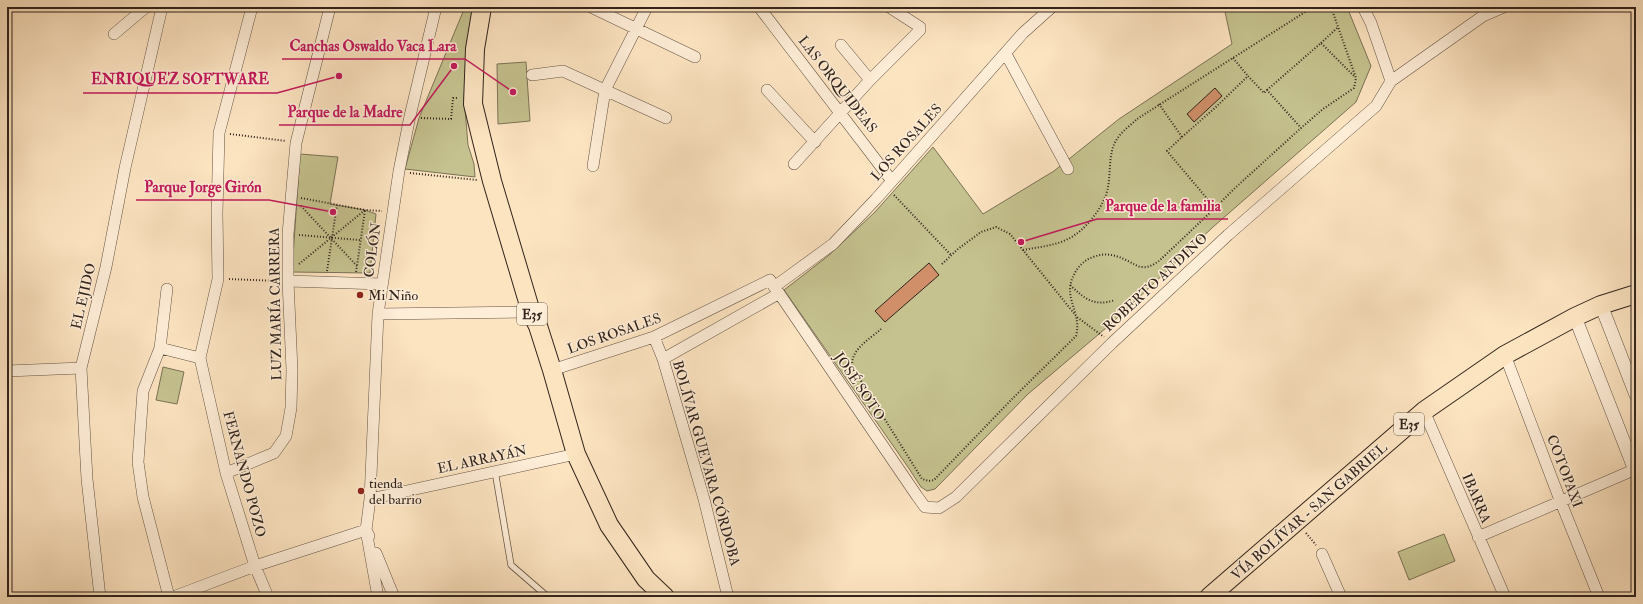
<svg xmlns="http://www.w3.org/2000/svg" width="1643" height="604" font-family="'IM FELL Double Pica',serif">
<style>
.green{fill:#c5c28f;stroke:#7a7255}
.building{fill:#d08f69;stroke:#30231b}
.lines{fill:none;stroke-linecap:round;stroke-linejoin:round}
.service-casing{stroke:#635344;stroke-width:7}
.minor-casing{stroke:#635344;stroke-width:12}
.tertiary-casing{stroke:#635344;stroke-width:14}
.trunk-casing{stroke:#30231b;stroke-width:20}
.path{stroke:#30231b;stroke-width:2;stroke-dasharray:1 2;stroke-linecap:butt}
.service{stroke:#feedd7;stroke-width:5.5}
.minor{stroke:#feedd7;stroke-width:11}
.tertiary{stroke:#feedd7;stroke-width:13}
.trunk{stroke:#fde4c1;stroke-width:18}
.poi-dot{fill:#8f2418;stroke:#feedd7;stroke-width:1.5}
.labels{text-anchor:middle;stroke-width:3;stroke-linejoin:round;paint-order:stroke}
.shield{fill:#feedd7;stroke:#6e6053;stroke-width:1}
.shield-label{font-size:13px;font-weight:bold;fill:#30231b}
.street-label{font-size:14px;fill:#30231b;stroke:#feedd7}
.poi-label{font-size:14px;fill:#30231b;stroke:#feedd7;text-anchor:start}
.leader{fill:none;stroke:#c2185b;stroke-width:1.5}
.callout-dot{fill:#c2185b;stroke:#feedd7;stroke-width:1.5}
.callout-label{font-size:15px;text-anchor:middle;font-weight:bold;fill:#c2185b;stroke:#feedd7;stroke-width:3;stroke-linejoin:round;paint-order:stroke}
</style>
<rect width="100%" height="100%" fill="#fde4c1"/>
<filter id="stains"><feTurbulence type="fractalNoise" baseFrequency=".005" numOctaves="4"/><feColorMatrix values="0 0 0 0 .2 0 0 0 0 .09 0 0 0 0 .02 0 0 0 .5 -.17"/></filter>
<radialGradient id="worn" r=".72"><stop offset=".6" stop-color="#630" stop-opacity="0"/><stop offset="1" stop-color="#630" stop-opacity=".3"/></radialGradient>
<!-- green -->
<path class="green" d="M465 7H475L464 97 468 145 474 164 475 177 405 169 419 118Z
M1224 7H1347L1371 66 1356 102 1213 227 1112 323 1028 394 935 489 927 491 921 487 908 467 784 290 828 256 875 212 933 147 983 214 1054 171 1119 119 1232 44Z
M526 62 530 121 498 124 497 64Z
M300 154 338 157 330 204 365 210 376 214 370 273 292 272Z
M163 367 184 372 177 404 156 400Z
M1444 534 1455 561 1409 580 1398 552Z"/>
<!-- building -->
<path class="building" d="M1215 88 1222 96 1194 122 1187 114Z
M929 263 939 275 885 322 875 311Z"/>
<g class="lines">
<!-- service casing -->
<g class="service-casing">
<path id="service" d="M495 471 511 565 548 597"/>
</g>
<!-- minor casing -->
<g class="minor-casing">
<path id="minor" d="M591 7 695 57
M759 7 892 181
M1363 7 1371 23 1391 81
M114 34 146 7
M841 45 870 80
M1006 54 1068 169
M532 75 563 71 666 118
M767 90 815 142
M794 164 870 80 920 30V27L889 7
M593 166 605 90 647 7
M288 281 382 284
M774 287 833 244 876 199 1023 33 1052 7
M167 289 160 348 143 391 138 462 143 497 169 597
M378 314 531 312
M654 337 663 359 704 499 728 597
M160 348 200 358 226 473 255 566 268 597
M1505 355 1560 500 1599 597
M200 358 218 279 217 213 219 133 252 7
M663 359 778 294
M552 370 654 337 770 280 917 496 925 507 939 508 956 497 1112 343 1228 235 1376 106 1391 81 1483 16 1504 7
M7 371 81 368
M1424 411 1505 597
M226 473 274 453 286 436 291 408 292 370 288 281V234L296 143 330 7
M370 499 576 454
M1478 537 1636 469
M376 553 394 597
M1322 554 1341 597
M100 597 87 479 81 368 106 267 125 168 162 7
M173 597 255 566 366 530 369 536
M378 597 366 530 370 499 378 314 399 171 410 116 436 7"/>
</g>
<!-- tertiary casing -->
<g class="tertiary-casing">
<path id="tertiary" d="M1601 305 1636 395
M1575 317 1636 473"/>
</g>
<!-- trunk casing -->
<g class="trunk-casing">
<path id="trunk" d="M482 7 475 49 473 104 492 181 531 312 538 326 552 370 576 454 609 525 646 579 665 597
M1209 597 1424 411 1505 355 1575 317 1601 305 1636 294"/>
</g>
<!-- path -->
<path class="path" d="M1321 43 1337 28
M1233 58 1248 76
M1267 90 1321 43 1355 77
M1159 104 1182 137 1167 151 1215 208
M421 118 451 119 453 98H458
M230 134 286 141
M1182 137 1217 106 1248 76 1264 93 1267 90 1301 128
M410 173 477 180
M894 195 951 255
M301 198 365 210 357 266
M301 206 357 266 356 272
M299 235 360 240
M1023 250C1038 247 1054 246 1068 239 1085 231 1105 206 1108 187 1111 172 1108 152 1117 139 1122 131 1131 125 1137 119L1313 7
M299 264 365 210 382 211
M942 264 958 249 981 232 996 227 1010 234 1077 317 1104 337
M327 271 337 205
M229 279 277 281
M1070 285C1085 299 1094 307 1115 300
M881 329C870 339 848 351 853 368L922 479 929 481 934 480 1013 398 1076 336C1083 310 1058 296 1078 268 1082 263 1087 259 1093 257 1106 252 1116 255 1128 261 1133 263 1137 267 1142 267 1149 268 1154 264 1159 261L1215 208 1235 188 1301 128 1323 109 1354 88 1356 78 1331 7
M1306 533 1316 545"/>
<!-- service -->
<use href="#service" class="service"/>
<!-- minor -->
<use href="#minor" class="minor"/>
<!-- tertiary -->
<use href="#tertiary" class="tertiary"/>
<!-- trunk -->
<use href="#trunk" class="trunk"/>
</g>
<!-- markers -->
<g class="poi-dot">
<circle cx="360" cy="295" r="4"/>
<circle cx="361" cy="491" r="4"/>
</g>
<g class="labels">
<!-- shield labels -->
<g class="shield">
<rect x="517" y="303" width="30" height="22" rx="3"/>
<rect x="1394" y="413" width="30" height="22" rx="3"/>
</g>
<g class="shield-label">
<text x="532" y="319">E35</text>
<text x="1409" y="429">E35</text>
</g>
<!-- street labels -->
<g class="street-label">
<text transform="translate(838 84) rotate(52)" y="5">LAS ORQUIDEAS</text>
<text transform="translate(906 142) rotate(-48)" y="5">LOS ROSALES</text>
<text transform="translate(372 250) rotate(-82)" y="5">COLÓN</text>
<text transform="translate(1155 282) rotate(-43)" y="5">ROBERTO ANDINO</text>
<text transform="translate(83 296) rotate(-77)" y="5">EL EJIDO</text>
<text transform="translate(275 304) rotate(-91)" y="5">LUZ MARÍA CARRERA</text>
<text transform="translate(614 333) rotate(-19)" y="5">LOS ROSALES</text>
<text transform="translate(860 386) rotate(56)" y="5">JOSÉ SOTO</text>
<text transform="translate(482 459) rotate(-12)" y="5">EL ARRAYÁN</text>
<text transform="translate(707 463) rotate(74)" y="5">BOLÍVAR GUEVARA CÓRDOBA</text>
<text transform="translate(1565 471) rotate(69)" y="5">COTOPAXI</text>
<text transform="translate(245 474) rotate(75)" y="5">FERNANDO POZO</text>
<text transform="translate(1477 498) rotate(67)" y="5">IBARRA</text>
<text transform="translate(1309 511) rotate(-41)" y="5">VÍA BOLÍVAR - SAN GABRIEL</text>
</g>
<!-- poi labels -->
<g class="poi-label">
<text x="368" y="300">Mi Niño</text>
<text x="369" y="488">tienda<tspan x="369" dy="16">del barrio</tspan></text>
</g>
</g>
<!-- callouts -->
<path class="leader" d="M513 92L465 59H282M339 76L277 93H83M454 66L410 125H279M333 212L269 200H136M1021 242L1097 219H1228"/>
<g class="callout-dot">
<circle cx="513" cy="92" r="4"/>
<circle cx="339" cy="76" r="4"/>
<circle cx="454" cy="66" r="4"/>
<circle cx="333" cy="212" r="4"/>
<circle cx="1021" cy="242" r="4"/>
</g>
<g class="callout-label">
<text x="373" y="51">Canchas Oswaldo Vaca Lara</text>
<text x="180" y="84">ENRIQUEZ SOFTWARE</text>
<text x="345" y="117">Parque de la Madre</text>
<text x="203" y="192">Parque Jorge Girón</text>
<text x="1163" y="211">Parque de la familia</text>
</g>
<!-- margin -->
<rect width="1643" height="604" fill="none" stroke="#fde4c1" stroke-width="24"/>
<rect x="8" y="8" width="1627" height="588" fill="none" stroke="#30231b" stroke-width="2"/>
<rect x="12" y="12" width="1619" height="580" fill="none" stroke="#30231b"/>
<rect width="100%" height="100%" filter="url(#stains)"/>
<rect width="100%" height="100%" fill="url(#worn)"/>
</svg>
